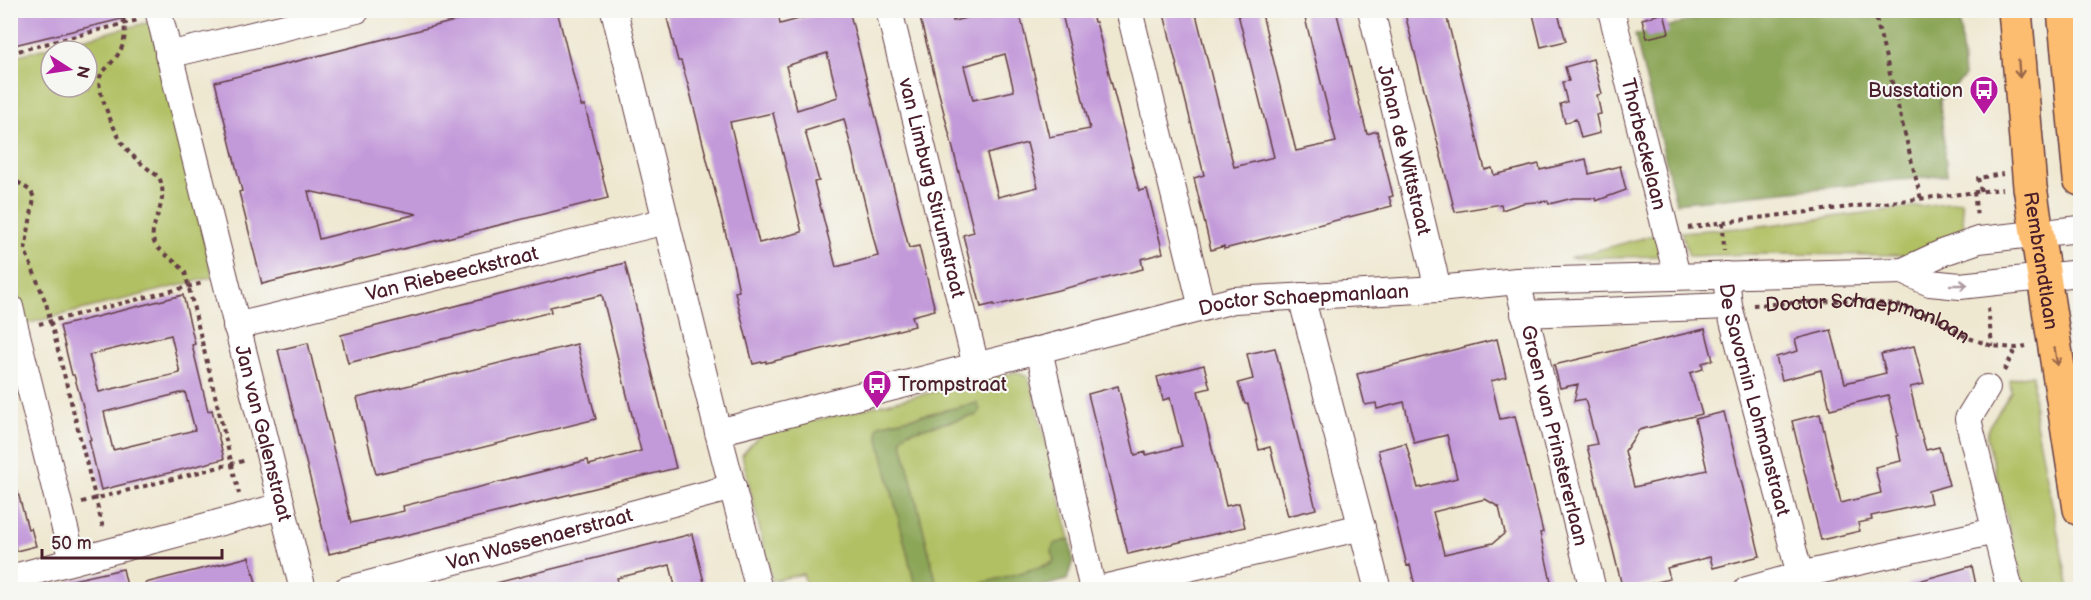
<svg xmlns="http://www.w3.org/2000/svg" width="2091" height="600" font-family="'Balsamiq Sans',sans-serif">
<style>
.green{fill:#b1c063;stroke:#7e7047;stroke-width:1.5;fill-rule:evenodd}
.forest{fill:#8ca659;stroke:#6b6242;stroke-width:1.5}
.building{fill:#c299d9;fill-rule:evenodd}
.lines{fill:none;stroke-linecap:round;stroke-linejoin:round}
.minor-casing{stroke:#633d44;stroke-width:28}
.major-casing{stroke:#633d44;stroke-width:36}
.path{stroke:#633d44;stroke-width:4;stroke-dasharray:4.5 4.5;stroke-linecap:butt}
.minor{stroke:#fff;stroke-width:26}
.major{stroke:#fcbd6f;stroke-width:33}
.oneway{stroke:#9a664a}
.oneway2{stroke:#ae9aa0}
.labels{text-anchor:middle;stroke-width:4.5;stroke-linejoin:round;paint-order:stroke}
.poi-label{font-size:20px;fill:#4a1f2b;stroke:#f6f6f2;text-anchor:end}
.street-label{font-size:20px;fill:#4a1f2b;stroke:#f6f6f2}
</style>
<rect width="100%" height="100%" fill="#f6f6f2"/>
<filter id="ink" filterUnits="userSpaceOnUse"><feTurbulence type="fractalNoise" baseFrequency=".0167" numOctaves="2"/><feDisplacementMap in="SourceGraphic" scale="12" xChannelSelector="R" yChannelSelector="G"/><feConvolveMatrix kernelMatrix="1 2 1 2 8 2 1 2 1" color-interpolation-filters="sRGB"/></filter>
<filter id="wash" filterUnits="userSpaceOnUse"><feTurbulence type="fractalNoise" baseFrequency=".008" numOctaves="4" result="noise"/><feDisplacementMap in="SourceGraphic" scale="24" xChannelSelector="R" yChannelSelector="G"/><feGaussianBlur stdDeviation="1.35" result="paint"/><feColorMatrix in="noise" values="0 0 0 0 0 0 0 0 0 0 0 0 0 0 0 0 0 1.4 0 .05"/><feComposite in="paint" operator="in"/></filter>
<g filter="url(#wash)">
<rect width="100%" height="100%" fill="#efe8d1"/>
<!-- green -->
<path class="green" d="M150 22 213 277 25 324 10 266V57ZM51 51H87V87H51Z
M1961 201 1965 235 1942 245 1905 255 1754 254 1689 256 1681 232 1752 227Z
M1661 235 1665 256 1569 258 1650 236Z
M1016 372 1028 377 1033 391 1070 539 1052 549 1054 562 995 581 957 589H938L901 439 907 432 977 415V403L879 425 877 431 916 589H807L803 574 772 581 742 455 756 439 766 432Z
M2033 375 2034 413 2069 589H2024L1987 437 1989 426 2011 392 2010 379Z"/>
<!-- forest -->
<path class="forest" d="M1727 11H1959L1964 77 1940 100 1947 175 1676 203 1635 35Z
M977 403 980 410 977 415 907 432 901 439 938 589H916L877 431 879 425Z
M1070 539 1073 560 1067 580 1033 589 957 590 1049 565 1054 562 1052 549 1054 544Z"/>
<g id="blocks">
<!-- building -->
<path class="building" d="M10 10H125L126 18 10 46Z
M498 10H557L581 106H585L608 198 262 284 239 192 242 191 215 82ZM308 191 417 214 319 239Z
M665 10H778L780 24 832 10H849L909 248 919 246 935 310 912 316 915 326 766 363V361L753 364 735 292 739 291 733 263 689 88 681 61H678ZM827 53 838 97 797 110 786 66ZM773 113 802 232 759 243 730 122ZM844 119 878 256 836 267 814 182 819 181 805 131Z
M921 10H951L953 21 1000 10H1019L1049 137 1090 129 1061 10H1091L1094 22H1096L1139 191 1147 189 1163 253 1141 259 1143 269 994 306V304L981 307 963 235 974 232 920 18H923ZM1005 54 1014 91 973 100 964 66ZM1027 143 1038 187 998 197 987 154Z
M1163 10H1195L1234 167 1274 157 1237 10H1261L1296 151 1336 142 1303 10H1336L1367 134 1377 131 1393 196 1389 197 1392 206 1224 249V246L1211 250 1194 178 1204 175Z
M1404 10H1445L1485 170 1492 168 1494 175 1539 164 1540 170 1586 159 1589 174 1620 166 1626 190 1596 201 1595 198H1573L1549 204 1548 201 1523 203 1502 210 1501 204 1455 212Z
M1532 10H1557L1566 41 1541 47Z
M1664 13 1669 33 1647 38 1642 19Z
M1593 59 1602 94 1597 95 1601 114 1596 115 1600 133 1581 138 1576 119 1565 123 1560 104 1567 102 1562 82 1569 81 1565 67Z
M625 263 676 468 329 554 278 350 308 343 351 523 404 511 403 506 588 460 589 465 641 451 602 295 550 307 551 312 348 363 341 335Z
M183 295 195 344 192 345 208 411 212 410 224 459 101 490 89 440H91L84 410 74 375H72L60 326ZM171 335 180 373 99 392 89 355ZM185 392 195 430 113 450 104 412Z
M1705 329 1713 360 1702 363 1703 369 1690 373 1702 414 1639 430 1625 451 1634 487 1707 470 1695 419 1724 412 1760 556 1713 568 1710 557 1667 568 1670 579 1623 590 1587 446 1597 444 1585 399 1574 401 1578 384 1560 388 1554 365Z
M1831 330 1845 383 1886 373 1881 354 1914 346 1924 384 1910 387 1920 430 1926 450 1939 447 1949 485 1928 491 1931 503 1871 516 1872 520 1858 523 1860 531 1821 540 1792 421 1820 414 1841 503 1881 493 1875 467 1901 461 1896 436 1898 435 1888 395 1830 409 1821 370 1782 380 1776 357 1798 351 1795 339Z
M1497 339 1506 377 1491 381 1500 419 1515 416 1543 532 1540 533 1553 590H1416L1410 565 1407 566 1378 450 1406 443 1418 488 1457 478 1447 435 1414 443 1404 402 1377 409 1376 403 1365 405 1357 374ZM1485 499 1499 507 1505 533 1493 543 1444 554 1433 512Z
M577 344 596 419 376 474 357 398Z
M1275 348 1316 509 1288 516 1270 447 1259 450 1248 404H1245L1238 383 1253 379 1247 354Z
M1204 365 1210 388 1198 391 1215 460 1226 506 1239 503 1245 527 1128 554 1088 394 1118 386 1135 455 1146 452V455L1182 446 1170 398 1163 400 1157 377Z
M17 489 28 529 31 528 36 546 16 551 15 547 10 548V490Z
M692 534 706 590H676L670 565 617 578 620 590H497L496 583Z
M249 557 258 590H226L225 586 211 590H146L145 583Z
M1972 566 1977 590H1909L1908 584Z
M123 569 128 590H69L68 581Z"/>
</g>
</g>
<g filter="url(#ink)">
<use href="#blocks" fill-opacity="0" stroke="#633d44" stroke-width="1.5"/>
<g class="lines">
<!-- minor casing -->
<g class="minor-casing">
<g id="minor">
<path id="s2" d="M158 10 303 590"/>
<path d="M614 10 718 432 759 590"/>
<path id="s3" d="M889 10 976 366"/>
<path d="M1129 10 1202 308"/>
<path id="s4" d="M1371 10 1438 289"/>
<path id="s5" d="M1611 10 1677 276"/>
<path d="M168 55 357 10"/>
<path d="M1903 271 1930 283 1960 286 2080 273"/>
<path id="s6" d="M1726 275 1729 306 1800 575"/>
<path id="s7" d="M1517 281 1593 590"/>
<path d="M1301 296 1378 590"/>
<path d="M10 307 73 561"/>
<path d="M1524 314 1729 306"/>
<path id="s8" d="M236 326 666 221"/>
<path d="M1039 350 1093 590"/>
<path d="M1987 388 1968 419 2010 590"/>
<path id="s9" d="M718 432 1234 300 1438 289 1517 281 1903 271 1944 252 1979 240 2080 229"/>
<path d="M10 578 282 506"/>
<path id="s10" d="M346 590 733 487"/>
<path d="M1095 590 1362 527"/>
<path d="M1747 590 1800 575 1995 531"/>
</g>
</g>
<!-- major casing -->
<g class="major-casing">
<g id="major">
<path id="s11" d="M2015 10 2030 187 2080 509"/>
<path d="M2064 10 2080 179"/>
</g>
</g>
<!-- path -->
<g class="path">
<path d="M121 10C127 31 127 46 112 62 108 67 103 71 100 77 95 88 116 135 124 146 133 158 147 168 159 177 171 203 147 225 154 242 158 252 177 261 185 272L239 494"/>
<path d="M1874 10 1921 199"/>
<path d="M10 53 138 20"/>
<path d="M10 177 31 191 34 198 25 250 46 303 103 528"/>
<path d="M1981 191 1978 178 2003 174"/>
<path d="M1974 192 1977 217"/>
<path d="M1723 222 1724 251"/>
<path d="M1688 228 1723 222 2002 189"/>
<path id="s1" d="M1753 305 1854 300 1902 306 1938 319 1966 337 1992 346 2016 348 2026 346"/>
<path d="M1988 308 1992 346"/>
<path d="M39 324 203 283"/>
<path d="M2004 371 2016 348"/>
<path d="M82 502 247 460"/>
</g>
<!-- minor -->
<use href="#minor" class="minor"/>
<!-- major -->
<use href="#major" class="major"/>
</g>
<!-- one-way arrows -->
<defs><path id="oneway-shaft" d="M-6 0H5M1.5-3L5.5 0L1.5 3" fill="none" stroke-width="1.6" stroke-linecap="round" stroke-linejoin="round" transform="scale(1.5)"/></defs>
<g class="oneway">
<use href="#oneway-shaft" transform="translate(2019 69) rotate(86)"/>
<use href="#oneway-shaft" transform="translate(2056 357) rotate(81)"/>
</g>
<use class="oneway2" href="#oneway-shaft" transform="translate(1959 285)"/>
</g>
<!-- icons -->
<defs>
<g id="bus-pin" transform="scale(1.5)"><path d="M0 17L-7.5 6A9.5 9.5 0 1 1 7.5 6Z" fill="#b5179e" stroke="#f6f6f2"/><path d="M-5-6H5V4H4V6H2V4H-2V6H-4V4H-5ZM-3.5-4V0h7V-4ZM-3.5 1.2v1.5H-2V1.2ZM2 1.2v1.5H3.5V1.2Z" fill="#fff"/></g>
</defs>
<g fill-rule="evenodd">
<use href="#bus-pin" x="1984" y="90"/>
<use href="#bus-pin" x="877" y="384"/>
</g>
<g class="labels">
<!-- poi labels -->
<g class="poi-label">
<text x="1963" y="97">Busstation</text>
<text x="898" y="391" text-anchor="start">Trompstraat</text>
</g>
<!-- street labels -->
<g class="street-label">
<text dy="7" stroke="none"><textPath href="#s5" startOffset="138">Thorbeckelaan</textPath></text>
<text dy="7" stroke="none"><textPath href="#s4" startOffset="144">Johan de Wittstraat</textPath></text>
<text dy="7" stroke="none"><textPath href="#s3" startOffset="183">van Limburg Stirumstraat</textPath></text>
<text dy="7" stroke="none"><textPath href="#s11" startOffset="252">Rembrandtlaan</textPath></text>
<text dy="7" stroke="none"><textPath href="#s8" startOffset="222">Van Riebeeckstraat</textPath></text>
<text dy="7" stroke="none"><textPath href="#s9" startOffset="602">Doctor Schaepmanlaan</textPath></text>
<text dy="7" stroke="none"><textPath href="#s1" startOffset="118">Doctor Schaepmanlaan</textPath></text>
<text dy="7" stroke="none"><textPath href="#s6" startOffset="128">De Savornin Lohmanstraat</textPath></text>
<text dy="7" stroke="none"><textPath href="#s2" startOffset="436">Jan van Galenstraat</textPath></text>
<text dy="7" stroke="none"><textPath href="#s7" startOffset="159">Groen van Prinstererlaan</textPath></text>
<text dy="7" stroke="none"><textPath href="#s10" startOffset="200">Van Wassenaerstraat</textPath></text>
</g>
</g>
<!-- margin -->
<rect width="2091" height="600" fill="none" stroke="#f6f6f2" stroke-width="36"/>
<!-- north arrow -->
<g transform="translate(69 69) rotate(102)"><circle r="28" fill="#f6f6f2" stroke="#b1a0a2" stroke-width="1.5"/>
<path d="M0-4.5L10 22L0 15L-10 22Z" fill="#b5179e"/>
<text y="-9" font-size="16" font-weight="bold" text-anchor="middle" fill="#4a1f2b">N</text>
</g>
<!-- scale -->
<path d="M42 549v9h180v-9" fill="none" stroke="#4a1f2b" stroke-width="3"/>
<text x="51" y="549" font-size="18" fill="#4a1f2b" stroke="#f6f6f2" stroke-width="4.5" paint-order="stroke">50 m</text>
</svg>
